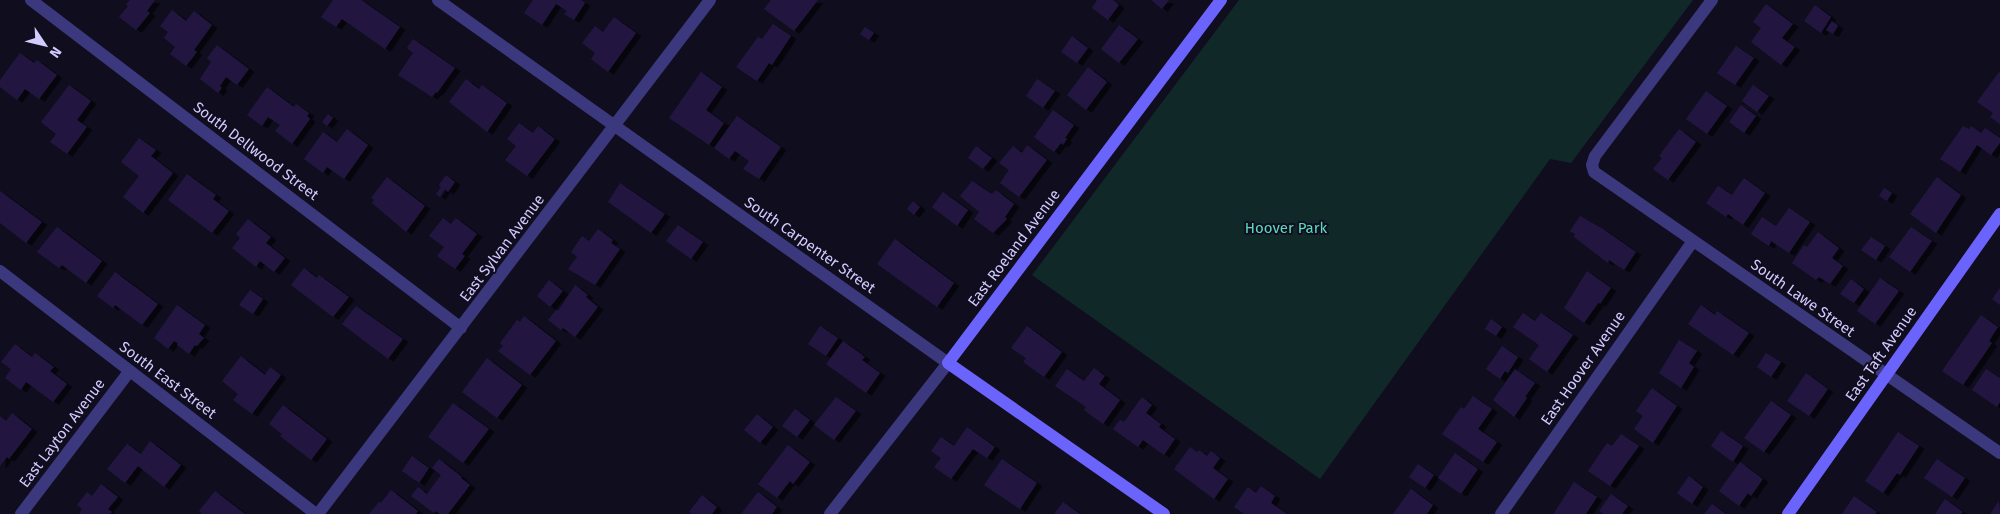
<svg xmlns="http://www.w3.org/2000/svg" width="2000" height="514" font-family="'Fira Sans',sans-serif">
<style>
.green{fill:#102828}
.building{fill:#21193f;filter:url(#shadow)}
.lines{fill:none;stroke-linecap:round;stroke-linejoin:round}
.street{stroke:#3c387d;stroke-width:12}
.secondary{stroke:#6b64fc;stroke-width:12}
.labels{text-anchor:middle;stroke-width:4;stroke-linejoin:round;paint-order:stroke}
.street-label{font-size:15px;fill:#d2cbfe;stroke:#100d1f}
.park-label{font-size:15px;fill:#59dcbe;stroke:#100d1f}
</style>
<defs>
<filter id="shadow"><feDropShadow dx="5.5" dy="3" stdDeviation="0" flood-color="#0009"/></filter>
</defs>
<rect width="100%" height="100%" fill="#100d1f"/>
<!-- green -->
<path class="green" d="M1239 0H1693L1571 163 1550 159 1320 479 1032 275Z"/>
<!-- building -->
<path class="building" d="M130 0H155L147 11 150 13 136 30 119 17 128 6 126 4Z
M333 0H361L400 27 385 49 342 19 336 27 321 17Z
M533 0H581L585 3 574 20 564 14 567 11 556 4 542 25 524 13Z
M771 0H818L794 31 764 9Z
M1097 0H1113L1119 5 1108 20 1092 8Z
M1151 0H1169L1162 9Z
M1766 4 1793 24 1782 38 1795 47 1781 65 1751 42 1761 28 1753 22Z
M1815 5 1831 17 1821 33 1804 21Z
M172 10 186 21 194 11 212 25 194 50 197 52 186 66 170 54 175 47 164 38 168 32 160 26Z
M614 17 636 33 608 72 591 59 595 53 582 43 595 26 603 32Z
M1832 21 1838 26 1833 34 1826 30Z
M773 24 791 36 772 65 769 63 757 81 736 67 758 37 762 39Z
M1119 25 1138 39 1119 63 1101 49Z
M865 27 874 33 869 40 860 34Z
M1072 36 1088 48 1077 63 1061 52Z
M413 39 455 68 437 93 436 92 432 97 398 75 413 53 407 48Z
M217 45 249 69 237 85 226 77 220 86 222 88 218 93 200 79 211 62 207 58Z
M1736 46 1754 58 1735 85 1717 73Z
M20 53 34 63 37 60 57 75 39 99 25 89 17 100 0 87V80Z
M1088 67 1107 82 1086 110 1067 95Z
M701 72 722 87 706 110 724 123 709 145 669 118Z
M1999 72 2000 73V124L1990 117 1993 113 1977 102Z
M466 79 479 89 482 85 507 103 487 132 449 102Z
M1037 79 1055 91 1043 108 1026 96Z
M69 85 91 101 77 120 87 127 67 154 50 142 56 134 41 122Z
M1753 85 1769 96 1757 112 1742 101Z
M267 87 294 107 296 104 309 113 307 116 310 119 292 144 275 131 280 125 268 117 262 126 247 115Z
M1706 91 1727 106 1707 134 1686 119Z
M1741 105 1756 116 1744 133 1729 122Z
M1053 110 1074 125 1065 138 1067 139 1063 145 1061 143 1054 152 1034 137Z
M328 114 333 118 327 126 322 122Z
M737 116 781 147 759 179 743 169 749 161 735 151 729 159 714 148Z
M519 123 533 133 538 126 555 139 527 176 505 160 516 146 507 139Z
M1963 126 1969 129 1971 126 1981 133 1985 128 2000 138V143L1991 155 1977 145 1960 172 1940 159Z
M347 129 368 145 344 179 327 167 323 173 304 159 323 132 337 142Z
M1679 129 1696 142 1668 180 1653 169 1662 158 1659 156Z
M139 138 156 150 151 156 173 173 143 213 123 197 139 176 121 162Z
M1027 145 1047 160 1019 197 1000 183 1009 170 999 163 1013 146 1022 153Z
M976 146 992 158 983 169 968 158Z
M187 174 216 195 213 199 229 211 212 233 168 200Z
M446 175 455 182 448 192 445 189 440 197 436 194 441 187 439 185Z
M387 177 425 206 406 232 372 203 374 200 371 198Z
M1937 177 1961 195 1936 233 1910 214Z
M1744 178 1765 193 1743 225 1728 214 1726 217 1706 203 1718 186 1732 195Z
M972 181 992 194 996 190 1014 204 1005 217 1007 219 993 233 974 219 979 212 960 196Z
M620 183 665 214 651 233 608 202Z
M1884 188 1892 193 1887 201 1879 196Z
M0 191 42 222 26 243 0 223Z
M943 192 968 210 957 226 932 207Z
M913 201 920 207 914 215 907 209Z
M1789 208 1810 222 1789 253 1771 241 1769 246 1751 234 1762 217 1776 226Z
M1580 216 1603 229 1636 252 1624 270 1609 260 1608 263 1574 237 1575 234 1570 231Z
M443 218 451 224 456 218 477 234 462 254 465 256 455 269 437 256 444 247 429 236Z
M248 219 271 237 266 243 285 258 274 272 260 261 256 267 232 248 240 238 236 234Z
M678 225 703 242 691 259 666 241Z
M57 227 102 261 86 283 62 265 59 268 37 252Z
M1911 227 1932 241 1910 272 1889 257Z
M598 229 613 240 611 243 620 249 595 285 568 269 577 257 571 252 582 236 589 241Z
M1818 232 1839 248 1832 258 1843 266 1830 284 1819 277 1816 280 1792 263 1804 245 1807 247Z
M1871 237 1885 246 1876 260 1861 250Z
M895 239 954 283 937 307 877 264Z
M304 268 317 278 319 275 349 297 333 317 291 285Z
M1587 271 1611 288 1600 304 1599 302 1584 323 1564 308Z
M115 272 158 304 142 325 115 305 113 308 97 296Z
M1880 278 1899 291 1875 324 1857 311Z
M1851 279 1864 289 1854 303 1840 294Z
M549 280 563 291 550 307 537 296Z
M575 285 588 295 586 297 598 307 575 337 563 328 561 330 548 320 556 310 558 311Z
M2000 288V305L1992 299Z
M250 290 263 299 253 314 239 305Z
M177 305 205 325 199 334 204 338 197 346 195 345 189 354 177 345 178 343 174 341 168 349 154 338Z
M1701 305 1715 315 1717 311 1749 333 1733 355 1688 324Z
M356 306 403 339 388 359 342 324Z
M1523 313 1535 321 1541 313 1573 335 1547 372 1529 359 1539 345 1513 327Z
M1981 315 1998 327 1989 341 1992 343 1963 385 1942 371Z
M524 316 556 341 530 375 498 351 503 346 500 343 517 320 520 322Z
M1491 319 1502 327 1496 336 1485 329Z
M820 326 838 338 826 356 808 344Z
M1027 326 1062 352 1044 377 1023 362 1026 358 1011 348Z
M1679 340 1697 351 1689 363 1694 367 1681 388 1659 373Z
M843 341 865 357 862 360 880 373 866 393 826 364Z
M15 344 32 357 35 353 54 367 50 371 67 384 53 402 26 382 21 390 5 378 11 369 1 362Z
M1502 346 1518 357 1508 373 1505 371 1500 379 1486 369Z
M1766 353 1781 362 1771 377 1757 367Z
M241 356 265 375 270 367 281 375 252 414 233 400 238 394 222 381Z
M487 358 522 385 497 418 462 392Z
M1094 368 1105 376 1099 384 1120 400 1103 424 1084 410 1086 407 1055 386 1067 369 1084 381Z
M1515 369 1535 383 1525 397 1527 398 1514 417 1493 400Z
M1986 369 2000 378V402L1997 407 1972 390Z
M1806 373 1828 389 1809 416 1787 401Z
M1652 388 1677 406 1653 443 1634 429 1643 416 1636 411Z
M1473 396 1492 409 1478 429 1497 442 1483 462 1442 434 1461 407 1464 409Z
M836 397 856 411 834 440 814 425Z
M1142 397 1152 405 1146 413 1161 424 1159 427 1175 439 1164 455 1143 440 1138 447 1113 429 1120 420 1124 422Z
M1771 401 1791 415 1764 452 1744 438Z
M453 403 489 429 463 463 428 437Z
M283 405 327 439 311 460 280 436 282 434 269 424Z
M795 409 810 420 797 437 782 426Z
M12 413 32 429 9 459 7 457 0 466V416L6 421Z
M757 414 773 427 760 443 744 430Z
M967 427 995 447 987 458 973 449 951 479 934 467 941 458 931 451 941 437 954 446Z
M1721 431 1743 446 1733 462 1711 446Z
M1898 432 1919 446 1900 475 1897 473 1883 493 1865 481Z
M1621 434 1639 446 1610 486 1588 471 1607 443 1612 446Z
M150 441 181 465 164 487 138 466 125 483 107 469 127 444 141 454Z
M788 445 810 462 793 484 790 481 777 498 758 484Z
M1190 447 1197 452 1199 450 1207 456 1211 451 1220 458 1213 468 1228 479 1214 499 1174 469Z
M1455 453 1478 469 1461 494 1438 478Z
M412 456 429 468 419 483 402 471Z
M439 459 462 477 461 478 470 485 448 514H440L435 511 434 513 411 496 418 487 427 494 441 475 432 468Z
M1002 459 1037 483 1020 509 984 485Z
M1937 459 1965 478 1952 497 1924 478Z
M1740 462 1763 479 1751 496 1748 493 1739 506 1719 491Z
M1418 464 1434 475 1425 488 1409 477Z
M1689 476 1703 487 1692 504 1677 493Z
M1574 482 1597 497 1586 514H1555L1554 513Z
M101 484 118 497 108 509 112 512 110 514H79L82 509 77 505 87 492 92 496Z
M1261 486 1275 496 1271 503 1287 514H1244L1234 507 1248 487 1256 493Z
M1411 489 1433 505 1427 514H1393Z
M391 490 418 511 416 514H369L379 502 381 503Z
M215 491 245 514H202L199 511Z
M758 492 777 507 772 514H741Z
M1611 494 1628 506 1622 514H1604L1599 511Z
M702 495 717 507 712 514H692L689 512Z
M1854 496 1877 512 1875 514H1842Z
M1945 499 1963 512 1961 514H1935Z
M1999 501 2000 514H1990Z
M1063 502 1080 514H1054Z
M1712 504 1726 514H1704Z"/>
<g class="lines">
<!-- street -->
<path class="street" d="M31 0 461 328
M438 0 948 363 830 514
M1712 0 1595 156 1592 165 1594 172 2000 453
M0 271 316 514
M21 514 129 372
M318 514 710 0
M1501 514 1693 241"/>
<!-- secondary -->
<path class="secondary" d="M1164 514 948 363 1221 0
M1788 514 2000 214"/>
</g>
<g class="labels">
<!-- street labels -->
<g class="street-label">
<text transform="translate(256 151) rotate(37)" y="5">South Dellwood Street</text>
<text transform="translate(810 245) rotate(35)" y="5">South Carpenter Street</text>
<text transform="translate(502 248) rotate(-53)" y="5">East Sylvan Avenue</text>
<text transform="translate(1014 248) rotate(-53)" y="5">East Roeland Avenue</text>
<text transform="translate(1803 298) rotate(35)" y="5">South Lawe Street</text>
<text transform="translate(1881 354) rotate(-55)" y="5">East Taft Avenue</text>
<text transform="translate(1583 368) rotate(-55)" y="5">East Hoover Avenue</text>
<text transform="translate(168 380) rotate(37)" y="5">South East Street</text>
<text transform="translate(62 433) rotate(-53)" y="5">East Layton Avenue</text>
</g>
<!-- park labels -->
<g class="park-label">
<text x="1286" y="233">Hoover Park</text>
</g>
</g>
<!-- north arrow -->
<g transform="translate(45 45) rotate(125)" stroke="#100d1f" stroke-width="4" paint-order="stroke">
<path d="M0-4L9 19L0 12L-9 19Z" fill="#d2cbfe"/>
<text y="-8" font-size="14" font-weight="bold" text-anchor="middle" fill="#d2cbfe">N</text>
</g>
</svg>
